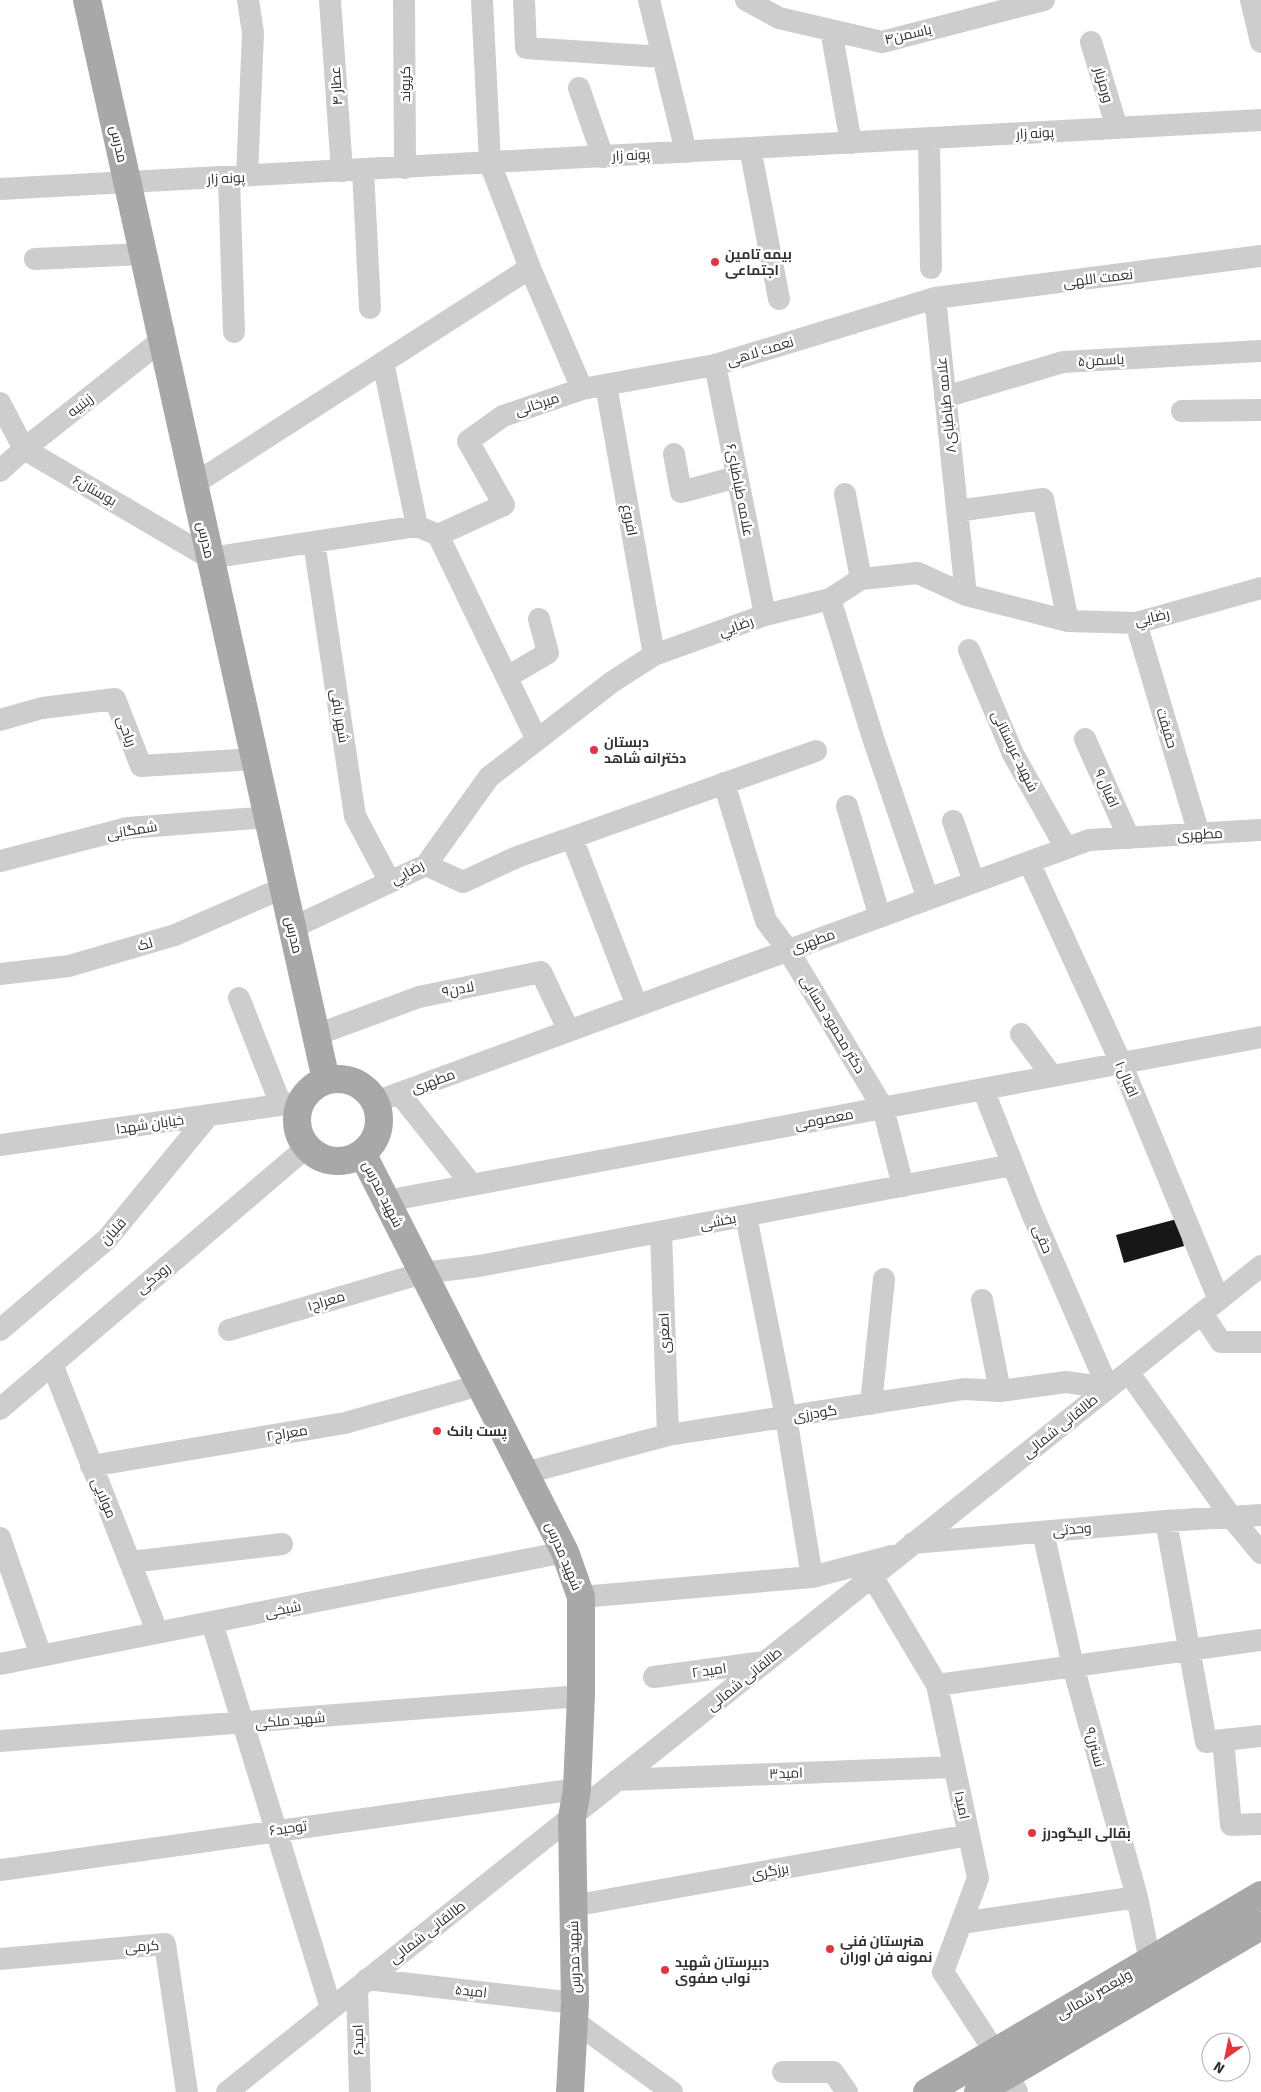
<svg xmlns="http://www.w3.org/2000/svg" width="1261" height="2092" font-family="Signika,Cairo,sans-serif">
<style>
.building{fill:#171717}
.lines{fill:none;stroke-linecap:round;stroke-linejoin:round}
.minor{stroke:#cdcdcd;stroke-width:22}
.major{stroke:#a8a8a8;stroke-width:28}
.poi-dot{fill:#e5333f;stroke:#fff;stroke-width:2}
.labels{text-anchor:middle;stroke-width:5;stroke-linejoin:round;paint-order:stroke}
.street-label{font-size:14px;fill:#303030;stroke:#fff}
.poi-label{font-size:14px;font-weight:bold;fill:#303030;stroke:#fff;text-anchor:start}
</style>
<rect width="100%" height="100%" fill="#fff"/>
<!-- building -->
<path class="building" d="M1177 1219 1184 1246 1124 1263 1116 1235Z"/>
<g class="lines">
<!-- minor -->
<path class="minor" d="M330 0 342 171
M404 0 405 168
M524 0 526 48 662 57
M649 0 686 152
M746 0 779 18 882 42 1044 0
M1251 0 1261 42
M831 30 851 143
M1091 42 1117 128
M579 88 603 157
M929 139 931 268
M750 148 779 299
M363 170 370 308
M247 176 253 33 248 0
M229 178 234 332
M0 189 1261 120
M35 259 143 254
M935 298 966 595
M383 362 417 526
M715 365 765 615
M606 385 654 655
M582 389 715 365 935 298 1261 256
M945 397 1063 362 1261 351
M0 403 24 449 210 558 417 526 438 535 504 505 468 441 503 416 582 389 530 268 490 163 482 0
M1182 411 1261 410
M674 454 681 492 737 477
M0 471 24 449 162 340
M194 484 530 268
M845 494 861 579
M957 511 1043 499 1068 621
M438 535 537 740
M314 542 355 816 390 882
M830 599 873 738 928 899
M1136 623 1199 834
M969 650 1013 754 1066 848
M507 677 548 653 539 619
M0 720 42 708 115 699 141 766 255 759
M1085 739 1129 838
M724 783 766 921 788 950 883 1108 903 1186
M847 806 880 917
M953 821 974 882
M572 838 637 1006
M0 861 128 828 268 817
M1029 862 1121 1063 1219 1300
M426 865 463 882 517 857 816 751
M292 928 426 865 489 777 612 682 654 655 765 615 830 599 861 579 918 573 966 595 1068 621 1136 623 1261 588
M0 974 69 966 175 935 283 888
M239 998 281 1105
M1021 1034 1052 1076
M316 1035 419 997 541 972 569 1031
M983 1089 1031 1211 1108 1388
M399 1093 472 1185
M375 1102 1089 840 1261 830
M0 1145 300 1102
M386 1201 1261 1037
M746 1216 786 1417 812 1577
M661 1232 668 1435
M982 1300 1000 1391
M1202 1313 1221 1342H1261
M0 1330 107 1239 209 1115
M229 1330 423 1273 479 1266 1012 1165
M52 1364 157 1631
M1129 1373 1232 1518 1261 1553
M871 1404 884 1279
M0 1409 307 1147
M91 1466 345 1423 480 1385
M525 1473 668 1435 964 1389 1000 1391 1066 1382 1108 1388
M1166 1521 1206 1742 1261 1736
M1043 1532 1073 1666 1137 1897 1150 1961
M0 1538 41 1656
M913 1543 1166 1521 1261 1515
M131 1562 282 1544
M872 1576 937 1685 978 1878 943 1972 995 2052
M581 1597 812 1577 892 1556
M212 1623 331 2008
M0 1664 565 1552
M654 1677 764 1662
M937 1685 1261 1640
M1223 1740 1231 1825 1261 1824
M0 1741 581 1696
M617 1780 954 1767
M0 1870 577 1789
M572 1906 969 1835
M961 1923 1137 1897
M0 1959 165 1944 187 2092
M367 1979 575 2003
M357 1988 360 2092
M574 2021 672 2092
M783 2072H833L847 2092
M1008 2075 1017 2092
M227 2092 1261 1266"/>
<!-- major -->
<path class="major" d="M87 0 326 1080
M297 1120a41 41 0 1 1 82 0a41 41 0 1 1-82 0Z
M362 1153 565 1552 581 1597V1696L577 1789 572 1818 575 2003 570 2092
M927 2092 1261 1895
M978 2092 1261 1926"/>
</g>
<!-- markers -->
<g class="poi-dot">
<circle cx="715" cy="262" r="5"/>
<circle cx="594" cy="750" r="5"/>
<circle cx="437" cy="1431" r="5"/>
<circle cx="1032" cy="1833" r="5"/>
<circle cx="830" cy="1949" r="5"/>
<circle cx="665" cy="1970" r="5"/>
</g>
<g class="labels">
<!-- street labels -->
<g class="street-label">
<text transform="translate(908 34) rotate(-13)" y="5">یاسمن۴</text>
<text transform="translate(405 84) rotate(-90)" y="5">کریوند</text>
<text transform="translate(1104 85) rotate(74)" y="5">ورمزیار</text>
<text transform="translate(336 86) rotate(-94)" y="5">عطار ۴</text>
<text transform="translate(1035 133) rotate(-3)" y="5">پونه زار</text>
<text transform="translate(119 144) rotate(77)" y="5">مدرس</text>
<text transform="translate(631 155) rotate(-3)" y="5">پونه زار</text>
<text transform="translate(226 178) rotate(-3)" y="5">پونه زار</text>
<text transform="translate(1098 278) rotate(-7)" y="5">نعمت اللهی</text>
<text transform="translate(760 351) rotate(-17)" y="5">نعمت لاهی</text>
<text transform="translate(1101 360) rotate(-3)" y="5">یاسمن۵</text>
<text transform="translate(537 404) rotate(-18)" y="5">میرخانی</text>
<text transform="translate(80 405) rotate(-38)" y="5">زینبیه</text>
<text transform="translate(946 405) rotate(-96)" y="5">علامه طباطبای۸</text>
<text transform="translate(95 490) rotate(30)" y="5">بوستان۶</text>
<text transform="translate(740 490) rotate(79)" y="5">علامه طباطبای۶</text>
<text transform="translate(630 520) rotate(80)" y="5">افروغ</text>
<text transform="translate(206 540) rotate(77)" y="5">مدرس</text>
<text transform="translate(1152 617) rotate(-13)" y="5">رضایي</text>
<text transform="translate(736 626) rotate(-20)" y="5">رضایي</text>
<text transform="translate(340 716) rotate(81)" y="5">شهر بافی</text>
<text transform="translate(1167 728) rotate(73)" y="5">حقیقت</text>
<text transform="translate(127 731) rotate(69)" y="5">ریاحی</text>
<text transform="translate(1015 751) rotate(64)" y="5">شهید عربستانی</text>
<text transform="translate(1107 788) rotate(66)" y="5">اقبال ۹</text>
<text transform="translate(132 830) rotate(-9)" y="5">شمگانی</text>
<text transform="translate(1200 834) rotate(-3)" y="5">مطهری</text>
<text transform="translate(407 872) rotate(-29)" y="5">رضایي</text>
<text transform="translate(294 935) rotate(77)" y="5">مدرس</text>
<text transform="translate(813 941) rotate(-20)" y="5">مطهری</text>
<text transform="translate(145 944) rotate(-16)" y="5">لک</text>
<text transform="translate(458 989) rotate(-11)" y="5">لادن۹</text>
<text transform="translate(833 1024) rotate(59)" y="5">دکتر محمود حسابی</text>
<text transform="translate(1127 1079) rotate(67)" y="5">اقبال۱۰</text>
<text transform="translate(433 1081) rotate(-20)" y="5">مطهری</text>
<text transform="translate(824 1119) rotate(-11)" y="5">معصومی</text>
<text transform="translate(150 1124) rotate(-8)" y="5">خیابان شهدا</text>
<text transform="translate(383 1194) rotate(63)" y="5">شهید مدرس</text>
<text transform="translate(718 1221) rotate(-11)" y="5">بخشی</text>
<text transform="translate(113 1231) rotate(-48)" y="5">قلیان</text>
<text transform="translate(1043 1239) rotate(67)" y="5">حقی</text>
<text transform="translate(153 1278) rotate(-40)" y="5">رودکی</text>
<text transform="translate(326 1301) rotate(-17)" y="5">معراج۱</text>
<text transform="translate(664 1333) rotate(-92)" y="5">اصغری</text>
<text transform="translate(815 1413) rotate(-9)" y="5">گودرزی</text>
<text transform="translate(1060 1426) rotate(-39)" y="5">طالقانی شمالی</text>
<text transform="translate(287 1433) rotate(-9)" y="5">معراج۲</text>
<text transform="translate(104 1498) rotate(67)" y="5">مولایی</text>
<text transform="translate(1072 1529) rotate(-5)" y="5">وحدتی</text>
<text transform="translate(564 1556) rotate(67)" y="5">شهید مدرس</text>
<text transform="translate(283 1609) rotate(-11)" y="5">شیخی</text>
<text transform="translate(709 1670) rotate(-8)" y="5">امید ۲</text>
<text transform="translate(744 1679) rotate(-39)" y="5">طالقانی شمالی</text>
<text transform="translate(290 1720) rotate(-5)" y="5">شهید ملکی</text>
<text transform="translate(1095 1747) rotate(75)" y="5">نسترن۹</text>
<text transform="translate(786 1773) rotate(-2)" y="5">امید۳</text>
<text transform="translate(962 1805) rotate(78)" y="5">امید۱</text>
<text transform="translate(288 1828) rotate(-8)" y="5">توحید۶</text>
<text transform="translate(770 1871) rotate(-10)" y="5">برزگری</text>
<text transform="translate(427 1932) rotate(-38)" y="5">طالقانی شمالی</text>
<text transform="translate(142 1946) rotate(-4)" y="5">کرمی</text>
<text transform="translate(574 1957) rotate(-92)" y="5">شهید مدرس</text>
<text transform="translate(471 1991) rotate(6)" y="5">امید۵</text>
<text transform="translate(1094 1994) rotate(-30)" y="5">ولیعصر شمالی</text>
<text transform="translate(358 2040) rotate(-92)" y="5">امید۶</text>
</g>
<!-- poi labels -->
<g class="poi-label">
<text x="725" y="259">بیمه تامین<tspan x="725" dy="16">اجتماعی</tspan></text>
<text x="604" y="747">دبستان<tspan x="604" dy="16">دخترانه شاهد</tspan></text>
<text x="447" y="1436">پست بانک</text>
<text x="1042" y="1838">بقالی الیگودرز</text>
<text x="840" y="1946">هنرستان فنی<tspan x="840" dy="16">نمونه فن اوران</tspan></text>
<text x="675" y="1967">دبیرستان شهید<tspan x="675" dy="16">نواب صفوی</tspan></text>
</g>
</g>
<!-- north arrow -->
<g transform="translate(1226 2057) rotate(213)"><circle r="24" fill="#ffffff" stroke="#acacac"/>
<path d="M0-4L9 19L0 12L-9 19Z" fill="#e5333f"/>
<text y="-8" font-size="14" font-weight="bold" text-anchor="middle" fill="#303030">N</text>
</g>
</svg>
